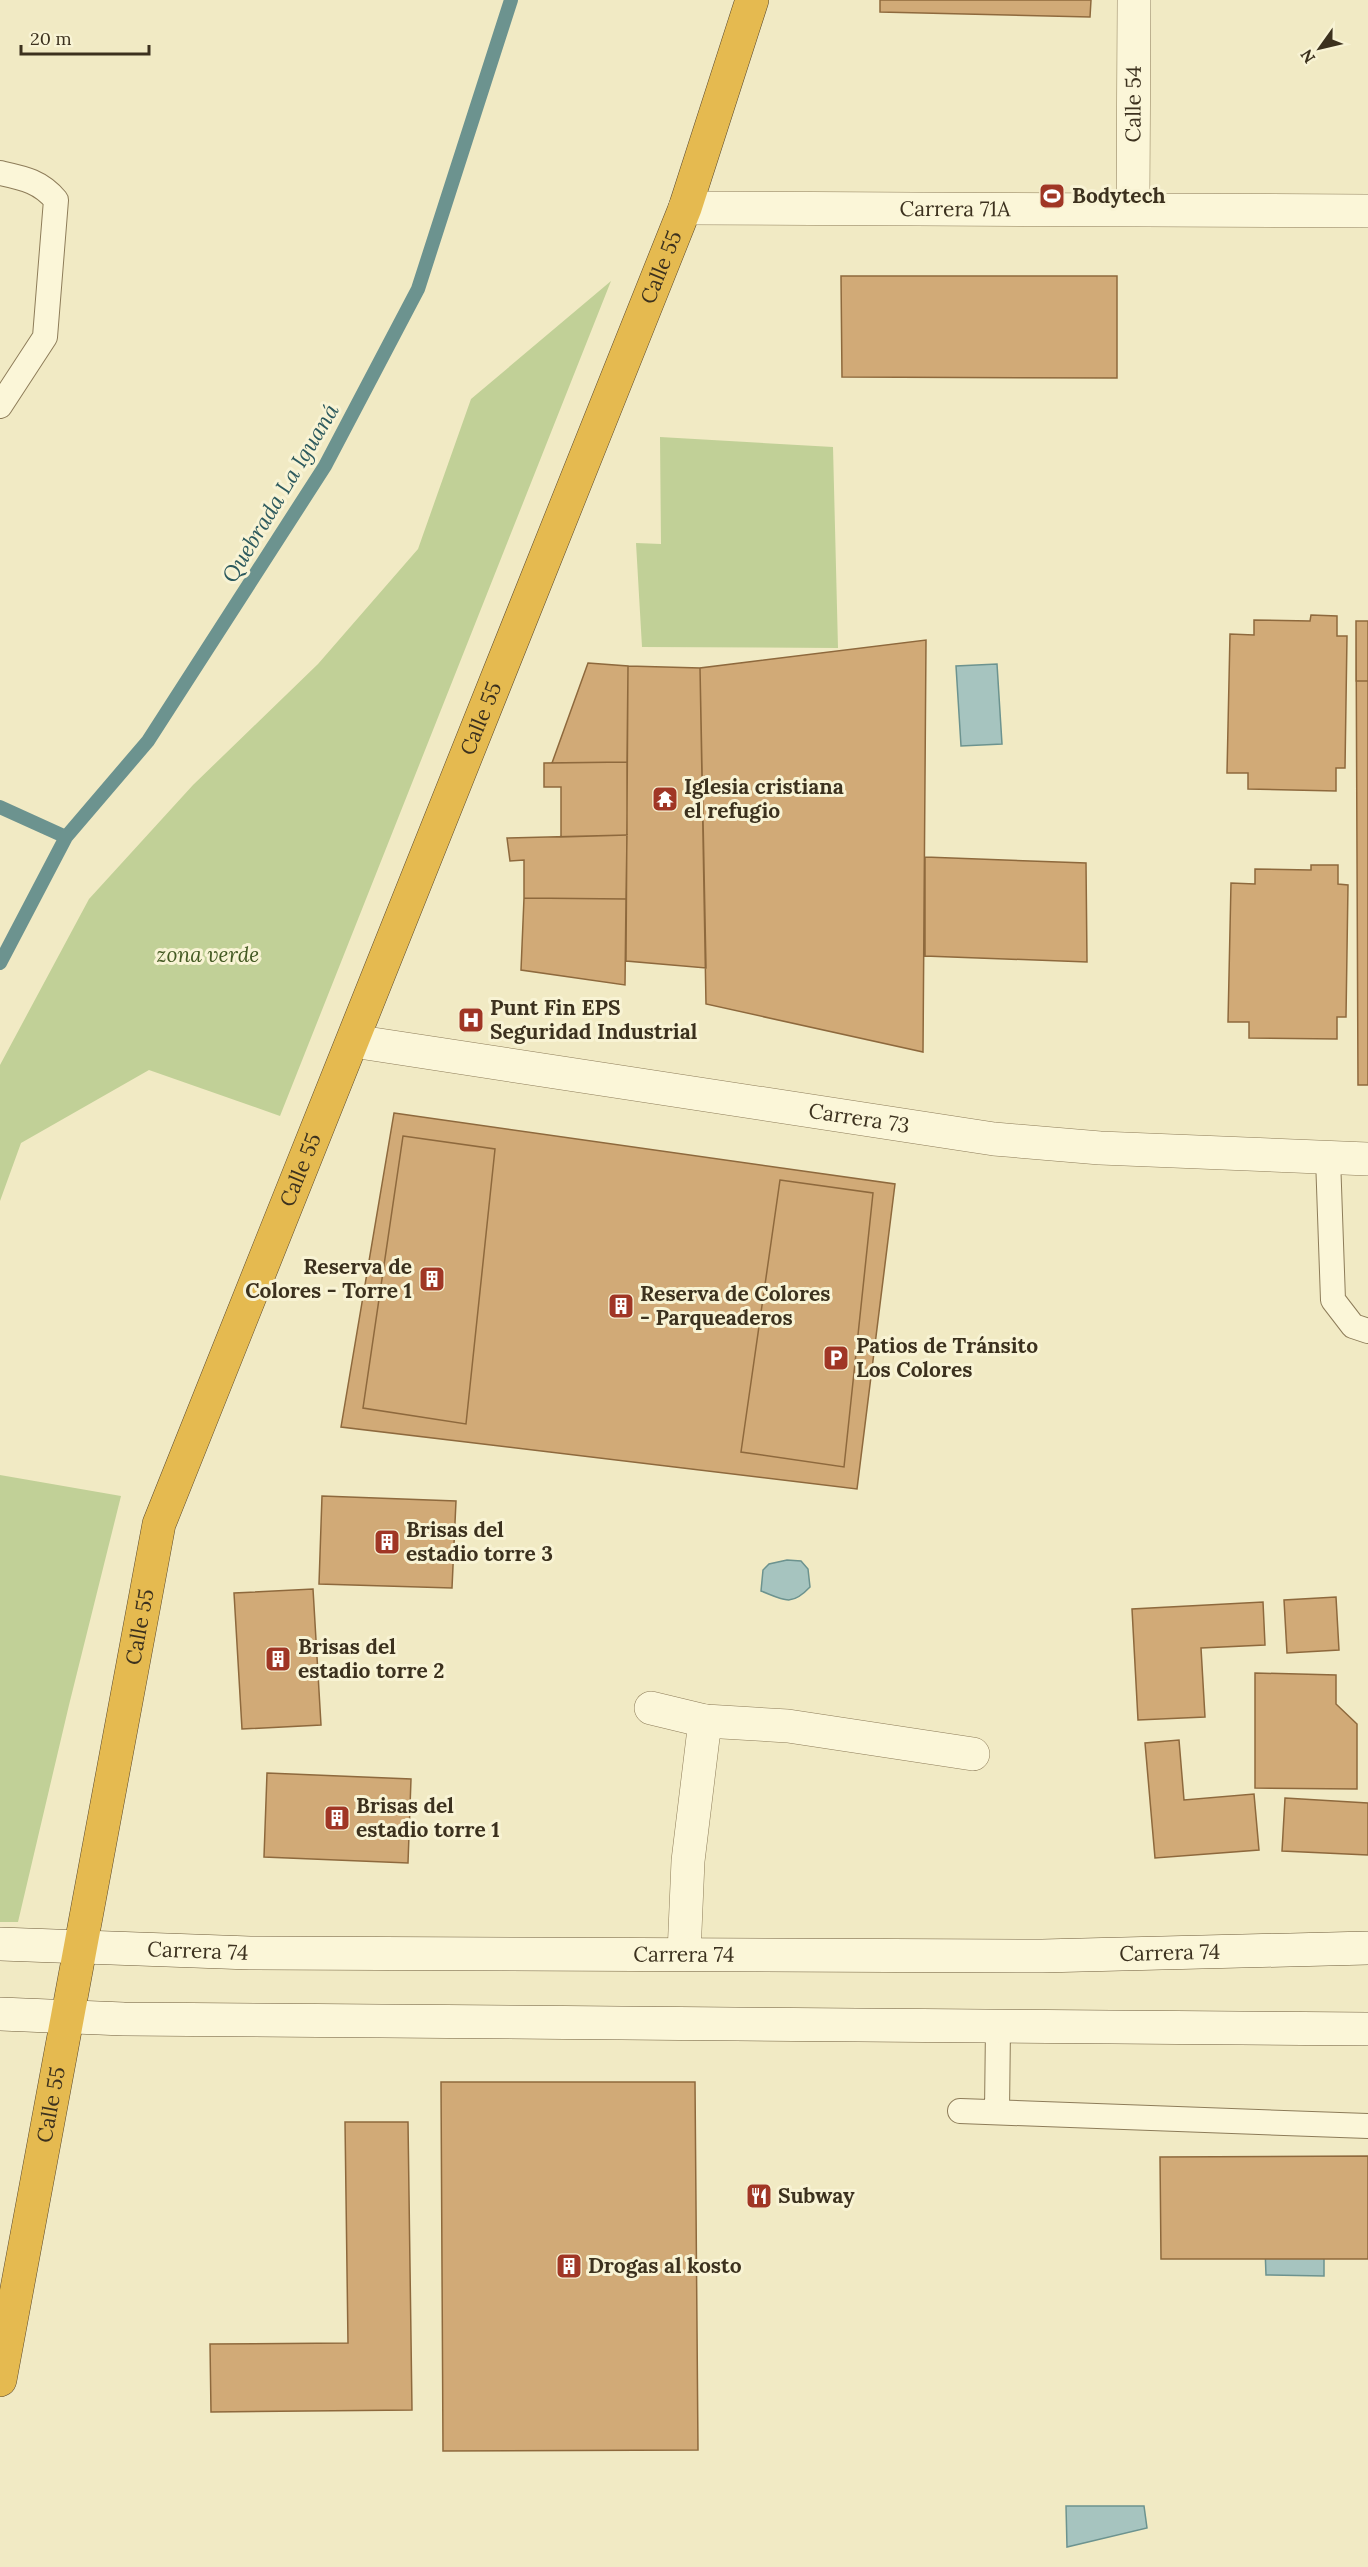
<svg xmlns="http://www.w3.org/2000/svg" width="1368" height="2567" font-family="Lora,serif">
<style>
.green{fill:#c1d097}
.water{fill:#a6c4bf;stroke:#6c938f;stroke-width:1.5}
.lines{fill:none;stroke-linecap:round;stroke-linejoin:round}
.stream{stroke:#6c938f;stroke-width:14}
.building{fill:#d1aa77;stroke:#8e693d;stroke-width:1.5}
.lane-casing{stroke:#8d7c59;stroke-width:26}
.street-casing{stroke:#8d7c59;stroke-width:34}
.secondary-casing{stroke:#6f5d3c;stroke-width:34}
.highway-casing{stroke:#5b492d;stroke-width:34}
.lane{stroke:#fbf6d8;stroke-width:24}
.street{stroke:#fbf6d8;stroke-width:33}
.secondary{stroke:#fbf6d8;stroke-width:33}
.highway{stroke:#e5ba50;stroke-width:33}
.labels{text-anchor:middle;stroke-width:6;stroke-linejoin:round;paint-order:stroke}
.street-label{font-size:21px;fill:#3c311e;stroke:#f8f3d4}
.poi-label{font-size:21px;font-weight:bold;fill:#3c311e;stroke:#f8f3d4;text-anchor:start}
.park-label{font-size:21px;font-style:italic;fill:#445a23;stroke:#f8f3d4}
.water-label{font-size:22px;font-style:italic;fill:#2c595d;stroke:#f8f3d4}
</style>
<rect width="100%" height="100%" fill="#f1eac4"/>
<!-- green -->
<path class="green" d="M611 281 280 1116 149 1070 21 1143 0 1201V1065L89 899 193 785 318 664 418 549 471 399Z
M660 437 833 447 838 648 642 647 636 543 661 544Z
M0 1475 121 1496 69 1705 18 1922H0Z"/>
<!-- water -->
<path class="water" d="M997 664 1002 744 961 746 956 666Z
M787 1560 801 1561 808 1569 810 1587C791 1607 784 1600 761 1591L763 1570 769 1564Z
M1324 2247V2276L1266 2275 1265 2248Z
M1066 2506H1144L1147 2528 1067 2547Z"/>
<g class="lines">
<!-- stream -->
<path class="stream" d="M0 807 66 837
M0 963 66 837 148 741 325 466 418 289 511 0"/>
</g>
<!-- building -->
<path class="building" d="M880 0H1091L1090 17 880 12Z
M841 276H1117V378L842 377Z
M1311 615 1337 616V636H1347L1345 768H1336V791L1248 789V773H1227L1230 634 1254 635V620L1310 621Z
M1356 621H1368V681H1356Z
M1356 621H1368V1085H1358Z
M926 640 923 1052 706 1004 700 668Z
M588 663 628 666 627 762 552 763Z
M628 666 700 668 706 968 626 961Z
M627 762V835L561 837V787H544V763Z
M627 835 626 899 524 898V860L510 861 507 838Z
M925 857 1086 863 1087 962 925 956Z
M1311 865H1338V884L1348 885 1346 1017H1337V1039L1249 1038V1022H1228L1231 883 1255 884V869L1311 870Z
M524 898 626 899 625 985 521 970Z
M394 1113 895 1184 857 1489 341 1427Z
M403 1136 495 1149 466 1424 363 1408Z
M780 1180 873 1193 844 1467 741 1452Z
M322 1496 456 1501 452 1588 319 1584Z
M313 1589 321 1725 242 1729 234 1593Z
M1336 1597 1339 1650 1287 1653 1284 1600Z
M1263 1602 1265 1645 1201 1648 1205 1717 1138 1720 1132 1609Z
M1255 1673 1336 1675V1704L1357 1724V1789L1255 1788Z
M1179 1740 1184 1800 1254 1794 1259 1850 1155 1858 1145 1743Z
M267 1773 411 1779 408 1863 264 1857Z
M1285 1798 1368 1803V1855L1282 1851Z
M441 2082H695L698 2450 443 2451Z
M345 2122H408L412 2410 211 2412 210 2344 348 2343Z
M1368 2156V2259H1161L1160 2157Z"/>
<g class="lines">
<!-- lane casing -->
<g class="lane-casing">
<path id="lane" d="M0 173C23 178 40 181 56 200L45 337 0 406
M1328 1158 1333 1300 1353 1326 1368 1331
M960 2111 1368 2126
M997 2112 998 2026"/>
</g>
<!-- street casing -->
<g class="street-casing">
<g id="street">
<path id="s1" d="M685 208 1368 211"/>
<path id="s2" d="M1133 209 1134 0"/>
<path id="s3" d="M353 1041 994 1139 1100 1148 1368 1159"/>
<path d="M651 1708 705 1721 788 1726 973 1754"/>
<path d="M684 1954 688 1861 705 1721"/>
</g>
</g>
<!-- secondary casing -->
<g class="secondary-casing">
<g id="secondary">
<path id="s4" d="M0 1944 250 1953 1042 1956 1368 1948"/>
<path d="M0 2014 124 2019 1368 2029"/>
</g>
</g>
<!-- highway casing -->
<g class="highway-casing">
<g id="highway">
<path id="s5" d="M0 2380 159 1524 685 208 752 0"/>
</g>
</g>
<!-- lane -->
<use href="#lane" class="lane"/>
<!-- street -->
<use href="#street" class="street"/>
<!-- secondary -->
<use href="#secondary" class="secondary"/>
<!-- highway -->
<use href="#highway" class="highway"/>
</g>
<!-- icons -->
<defs>
<g id="stadium-square" transform="scale(1.35)"><rect x="-9" y="-9" width="18" height="18" rx="4" fill="#a03625" stroke="#f8f3d4"/><path d="M0-5a6.5 5 0 1 0 0 10a6.5 5 0 1 0 0-10ZM-3.5-1.8h7v3.6h-7Z" fill="#fff"/></g>
<g id="temple-square" transform="scale(1.35)"><rect x="-9" y="-9" width="18" height="18" rx="4" fill="#a03625" stroke="#f8f3d4"/><path d="M0-6L5-2H3V0L6.5 2.5H4V6H1.5V3h-3V6H-4V2.5H-6.5L-3 0V-2H-5Z" fill="#fff"/></g>
<g id="hospital-square" transform="scale(1.35)"><rect x="-9" y="-9" width="18" height="18" rx="4" fill="#a03625" stroke="#f8f3d4"/><path d="M-5-5h3v3.5h4V-5h3V5h-3V1.5h-4V5h-3Z" fill="#fff"/></g>
<g id="building-square" transform="scale(1.35)"><rect x="-9" y="-9" width="18" height="18" rx="4" fill="#a03625" stroke="#f8f3d4"/><path d="M-4-6H4V6H1V3H-1V6H-4ZM-2.5-4.3h1.7v1.8h-1.7ZM.8-4.3h1.7v1.8H.8ZM-2.5-1h1.7V.8h-1.7ZM.8-1h1.7V.8H.8Z" fill="#fff"/></g>
<g id="parking-square" transform="scale(1.35)"><rect x="-9" y="-9" width="18" height="18" rx="4" fill="#a03625" stroke="#f8f3d4"/><path d="M-3.5-5.5H1a3.5 3.5 0 0 1 0 7H-1V5.5H-3.5ZM-1-3.4V-.6H.8a1.4 1.4 0 0 0 0-2.8Z" fill="#fff"/></g>
<g id="restaurant-square" transform="scale(1.35)"><rect x="-9" y="-9" width="18" height="18" rx="4" fill="#a03625" stroke="#f8f3d4"/><path d="M-5-6h1v4h1v-4h1v4h1v-4h1v5L-1.5 .5V6h-2V.5L-5-1ZM5-6V6H3V1.5H1.5Q1.5-4 5-6Z" fill="#fff"/></g>
</defs>
<g fill-rule="evenodd">
<use href="#stadium-square" x="1052" y="196"/>
<use href="#temple-square" x="665" y="799"/>
<use href="#hospital-square" x="471" y="1020"/>
<use href="#building-square" x="432" y="1279"/>
<use href="#building-square" x="621" y="1306"/>
<use href="#parking-square" x="836" y="1358"/>
<use href="#building-square" x="387" y="1542"/>
<use href="#building-square" x="278" y="1659"/>
<use href="#building-square" x="337" y="1818"/>
<use href="#restaurant-square" x="759" y="2196"/>
<use href="#building-square" x="569" y="2266"/>
</g>
<g class="labels">
<!-- street labels -->
<g class="street-label">
<text dy="7" stroke="none"><textPath href="#s2" startOffset="105">Calle 54</textPath></text>
<text dy="7" stroke="none"><textPath href="#s1" startOffset="270">Carrera 71A</textPath></text>
<text dy="7" stroke="none"><textPath href="#s5" startOffset="2224">Calle 55</textPath></text>
<text dy="7" stroke="none"><textPath href="#s5" startOffset="1738">Calle 55</textPath></text>
<text dy="7" stroke="none"><textPath href="#s3" startOffset="512">Carrera 73</textPath></text>
<text dy="7" stroke="none"><textPath href="#s5" startOffset="1252">Calle 55</textPath></text>
<text dy="7" stroke="none"><textPath href="#s5" startOffset="766">Calle 55</textPath></text>
<text dy="7" stroke="none"><textPath href="#s4" startOffset="198">Carrera 74</textPath></text>
<text dy="7" stroke="none"><textPath href="#s4" startOffset="1170">Carrera 74</textPath></text>
<text dy="7" stroke="none"><textPath href="#s4" startOffset="684">Carrera 74</textPath></text>
<text dy="7" stroke="none"><textPath href="#s5" startOffset="280">Calle 55</textPath></text>
</g>
<!-- poi labels -->
<g class="poi-label">
<text x="1072" y="203">Bodytech</text>
<text x="684" y="794">Iglesia cristiana<tspan x="684" dy="24">el refugio</tspan></text>
<text x="490" y="1015">Punt Fin EPS<tspan x="490" dy="24">Seguridad Industrial</tspan></text>
<text x="412" y="1274" text-anchor="end">Reserva de<tspan x="412" dy="24">Colores - Torre 1</tspan></text>
<text x="640" y="1301">Reserva de Colores<tspan x="640" dy="24">- Parqueaderos</tspan></text>
<text x="856" y="1353">Patios de Tránsito<tspan x="856" dy="24">Los Colores</tspan></text>
<text x="406" y="1537">Brisas del<tspan x="406" dy="24">estadio torre 3</tspan></text>
<text x="298" y="1654">Brisas del<tspan x="298" dy="24">estadio torre 2</tspan></text>
<text x="356" y="1813">Brisas del<tspan x="356" dy="24">estadio torre 1</tspan></text>
<text x="778" y="2203">Subway</text>
<text x="588" y="2273">Drogas al kosto</text>
</g>
<!-- park labels -->
<g class="park-label">
<text x="208" y="962">zona verde</text>
</g>
<!-- water labels -->
<g class="water-label">
<text transform="translate(280 493) rotate(-59)" y="8">Quebrada La Iguaná</text>
</g>
</g>
<!-- north arrow -->
<g transform="translate(1320 48) rotate(236)" stroke="#f8f3d4" stroke-width="4.5" paint-order="stroke">
<path d="M0-4.5L10 22L0 15L-10 22Z" fill="#3c311e"/>
<text y="-9" font-size="16" font-weight="bold" text-anchor="middle" fill="#3c311e">N</text>
</g>
<!-- scale -->
<path d="M21 45v9h128v-9" fill="none" stroke="#3c311e" stroke-width="3"/>
<text x="30" y="45" font-size="18" fill="#3c311e" stroke="#f8f3d4" stroke-width="4.5" paint-order="stroke">20 m</text>
</svg>
